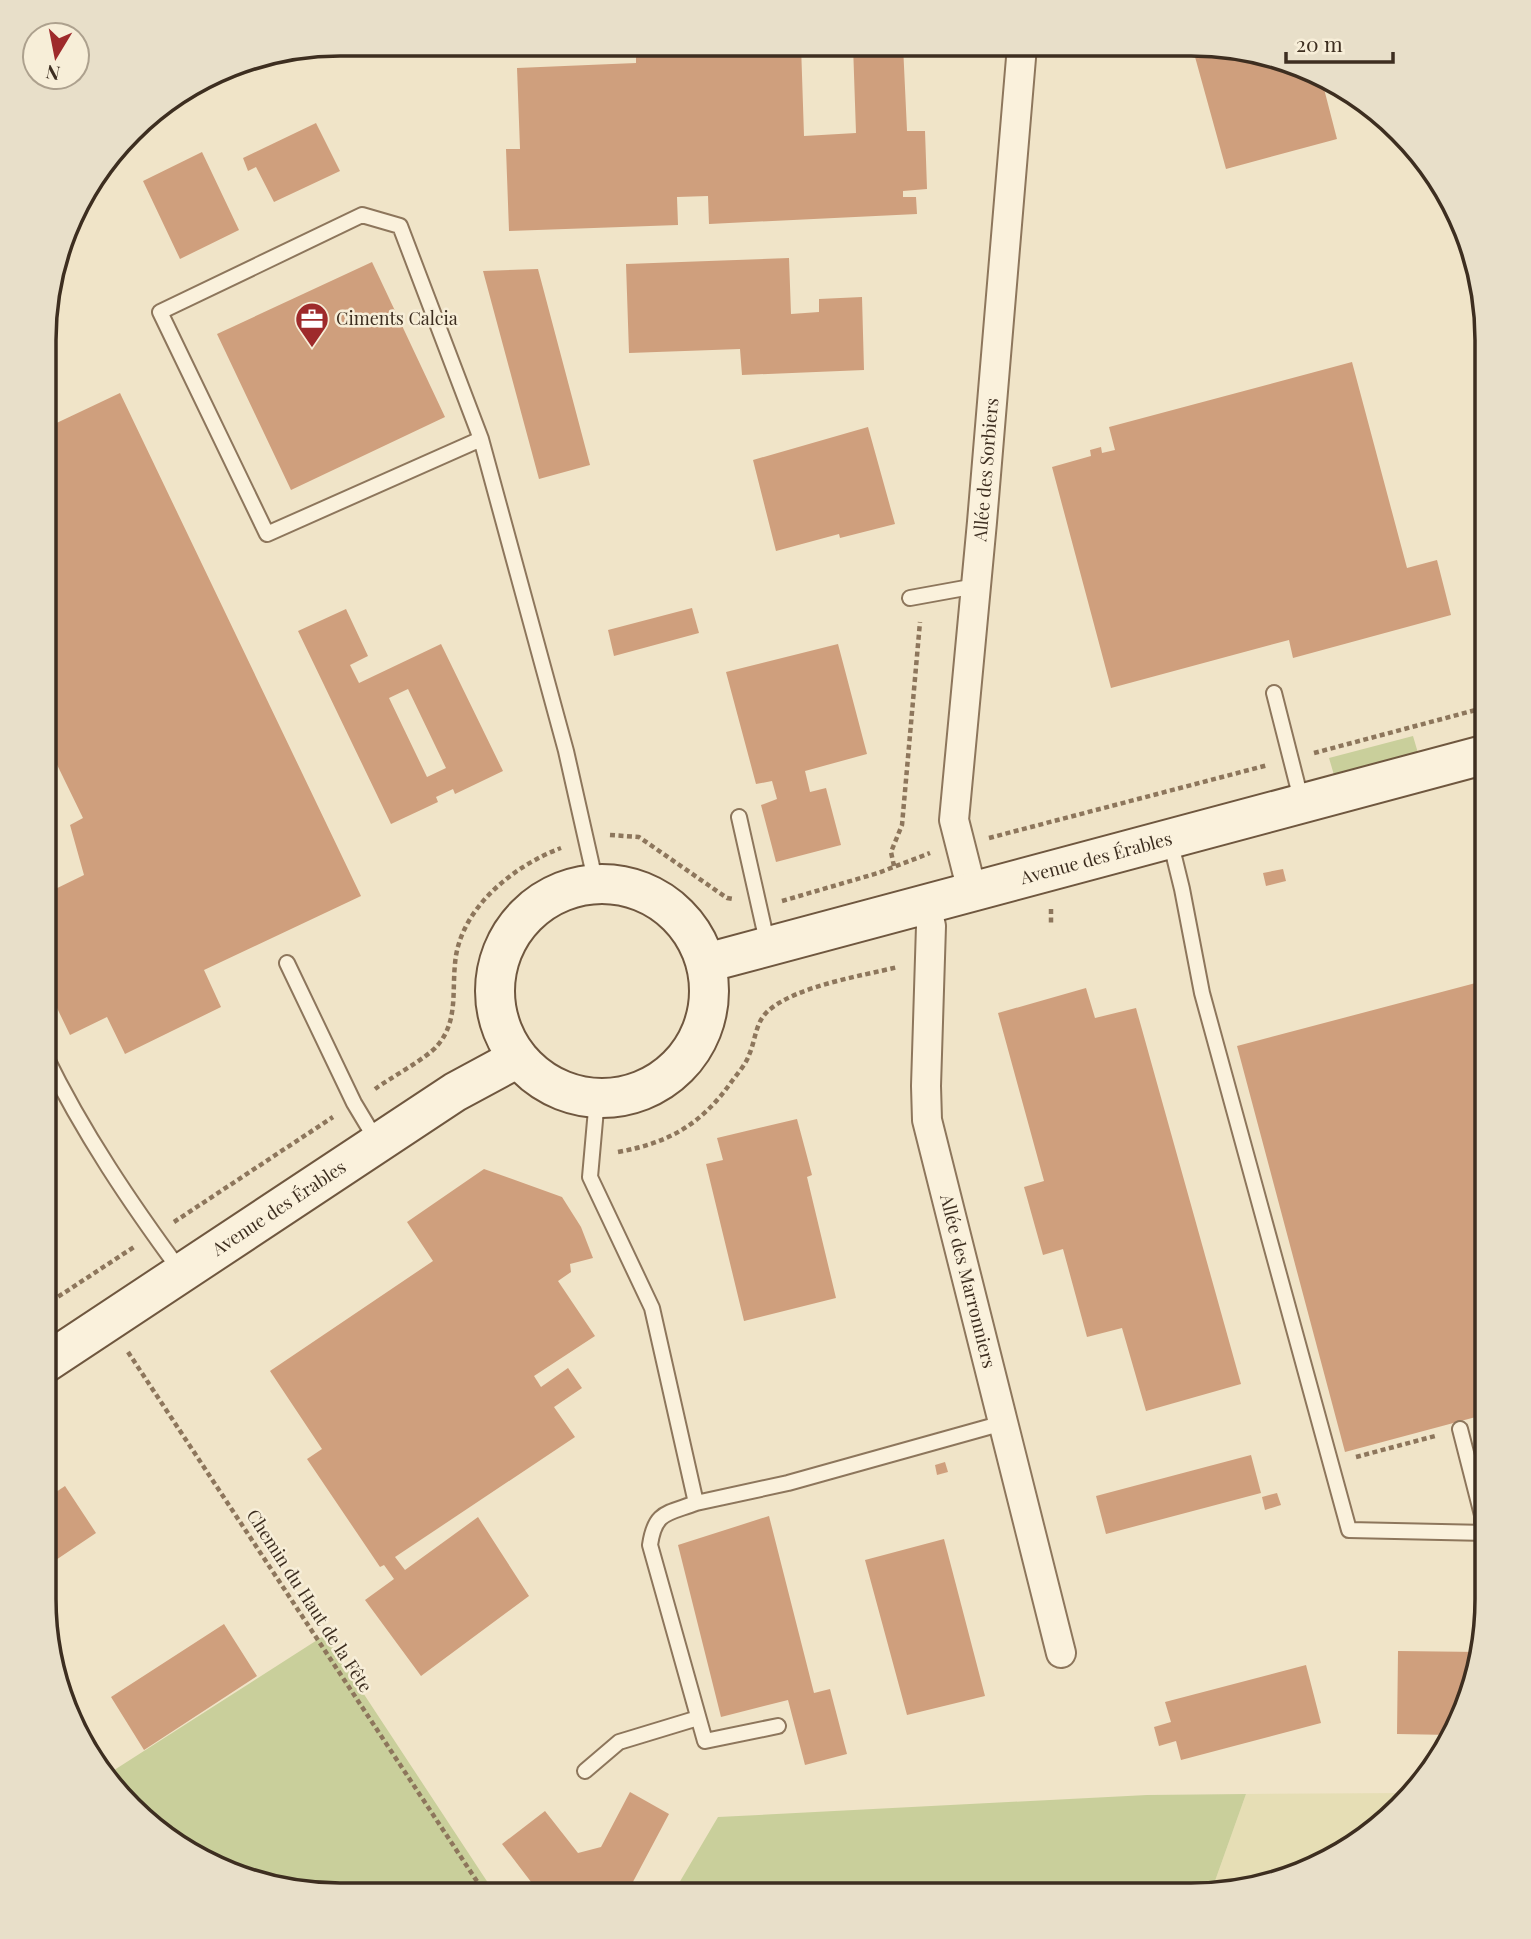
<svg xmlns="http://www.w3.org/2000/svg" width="1531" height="1939" font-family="'Playfair Display',serif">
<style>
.farmland{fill:#e6deb5}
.green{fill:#c9cf9b}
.building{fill:#cf9f7d;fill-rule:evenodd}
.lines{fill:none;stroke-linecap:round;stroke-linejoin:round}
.lane-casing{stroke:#8d765c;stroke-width:18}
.street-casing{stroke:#8d765c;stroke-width:32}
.secondary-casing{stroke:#6f573f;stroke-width:42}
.path{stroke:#8d765c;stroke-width:4.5;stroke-dasharray:5 3.5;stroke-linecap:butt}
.lane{stroke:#faf1dc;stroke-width:14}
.street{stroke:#faf1dc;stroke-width:28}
.secondary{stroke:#faf1dc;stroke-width:38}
.labels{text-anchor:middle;stroke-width:5;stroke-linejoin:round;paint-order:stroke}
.poi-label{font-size:18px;fill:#3d2e20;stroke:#f7eed8;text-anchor:start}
.street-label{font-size:18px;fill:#3d2e20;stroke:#f7eed8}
.rim{fill:none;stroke:#3d2e20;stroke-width:3.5}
</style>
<rect width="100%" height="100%" fill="#f0e4c8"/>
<!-- farmland -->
<path class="farmland" d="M1406 1793 1339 1856 1210 1895 1246 1794Z"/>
<!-- green -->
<path class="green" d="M1413 736 1418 753 1334 775 1329 758Z
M325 1635 496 1895H320L245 1880 176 1846 108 1774Z
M1246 1794 1210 1895H672L718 1817 1147 1795Z"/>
<!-- building -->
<path class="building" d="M636 45H801L804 136 856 133 853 45H903L907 131H925L927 189 903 191V197H916L917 214 709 224 708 196 677 197 678 225 509 231 506 149H520L517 68 636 63Z
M1192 46H1230L1322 81 1337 139 1226 169Z
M316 123 340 171 274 202 256 167 248 171 243 158Z
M202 152 239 230 180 259 143 181Z
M789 258 791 314 819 312V299L862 297 864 370 742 375 740 349 629 353 626 264Z
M372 262 445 417 291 490 217 334Z
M538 269 590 465 539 479 483 271Z
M1352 362 1407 568 1437 560 1451 615 1293 658 1289 640 1111 688 1052 467 1091 456 1090 450 1101 447 1102 453 1115 450 1109 427Z
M120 393 361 896 204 970 221 1007 125 1054 107 1017 70 1035 45 983V894L84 875 70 825 83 818 45 740 46 428Z
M868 427 895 524 840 538 839 534 776 551 753 460Z
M692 608 699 633 614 656 608 630Z
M346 609 368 656 350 665 359 683 441 644 503 771 455 794 453 789 436 797 438 802 391 824 298 631ZM408 689 446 768 427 777 389 698Z
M838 644 867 754 805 771 810 792 826 788 841 845 776 862 761 805 777 799 772 781 756 784 726 672Z
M1283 869 1286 881 1266 886 1263 873Z
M1487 980V1414L1345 1452 1237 1046Z
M1086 988 1095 1018 1136 1008 1241 1384 1146 1411 1122 1328 1087 1337 1063 1249 1043 1255 1024 1187 1044 1181 998 1013Z
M797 1119 812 1175 807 1177 836 1298 744 1321 706 1164 723 1160 717 1138Z
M484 1169 562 1197 581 1227 593 1258 570 1264 571 1272 558 1281 595 1336 534 1376 541 1387 568 1368 582 1388 554 1407 575 1437 395 1557 405 1570 478 1517 529 1596 421 1676 365 1600 394 1579 384 1565 380 1567 307 1459 322 1449 270 1371 433 1261 407 1222Z
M1251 1455 1261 1493 1106 1534 1096 1496Z
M945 1462 948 1472 937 1475 935 1465Z
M65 1486 96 1533 44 1568V1500Z
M1277 1493 1281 1505 1265 1510 1262 1497Z
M769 1516 814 1693 830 1689 847 1754 805 1765 788 1700 721 1717 678 1545Z
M944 1539 985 1696 907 1715 865 1560Z
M224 1624 257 1676 144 1750 111 1697Z
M1398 1651 1480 1652 1472 1694 1451 1735 1397 1734Z
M1306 1665 1321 1723 1181 1760 1176 1741 1159 1746 1154 1727 1171 1722 1165 1702Z
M630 1792 669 1814 626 1895H541L502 1844 545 1811 578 1853 601 1847Z"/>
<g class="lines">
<!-- lane casing -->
<g class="lane-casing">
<path id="lane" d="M481 439 267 534 160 312 362 215 400 226 481 439 566 751 596 884
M910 598 976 586
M1274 693 1302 803
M739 817 768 946
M1170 840 1182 889 1202 993 1349 1530 1487 1533
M287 963 354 1103 378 1143
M45 1055C83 1133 131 1204 182 1273
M597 1098 590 1177 652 1308 696 1503C667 1514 655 1511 650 1545L705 1741 778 1726
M1460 1429 1482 1515V1533
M696 1503 788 1483 1003 1423
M585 1771 619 1742 698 1718"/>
</g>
<!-- street casing -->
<g class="street-casing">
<g id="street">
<path id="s1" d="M972 891 954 820 982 522 1022 46"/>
<path id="s2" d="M926 904 931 926 926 1086 927 1120 1061 1653"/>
</g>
</g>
<!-- secondary casing -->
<g class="secondary-casing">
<g id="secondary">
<circle cx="602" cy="991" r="107"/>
<path id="s3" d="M706 963 1487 754"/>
<path id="s4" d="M44 1364 455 1092 518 1058"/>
</g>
</g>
<!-- path -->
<path class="path" d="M1314 753 1487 707
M610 835 639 837 727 898 733 899
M989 838 1268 765
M894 866 891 852 902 825 920 622
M782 901 878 873 930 853
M1051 909V925
M375 1089C390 1078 427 1058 437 1046 458 1022 452 993 455 964 459 909 513 866 561 848
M618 1152C669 1143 702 1124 732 1081 738 1073 746 1064 749 1055 756 1039 755 1023 768 1011 796 986 861 976 898 967
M174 1222 333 1117
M44 1306 134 1247
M128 1352 486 1895
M1356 1457 1435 1436"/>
<!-- lane -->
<use href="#lane" class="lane"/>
<!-- street -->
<use href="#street" class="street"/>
<!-- secondary -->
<use href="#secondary" class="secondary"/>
</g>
<!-- icons -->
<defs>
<g id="office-pin" transform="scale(1.75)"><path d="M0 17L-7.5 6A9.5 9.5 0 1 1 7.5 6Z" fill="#9e2a2b" stroke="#f7eed8"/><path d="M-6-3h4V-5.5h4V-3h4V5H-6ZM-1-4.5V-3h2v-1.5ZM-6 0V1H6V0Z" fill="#fff"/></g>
</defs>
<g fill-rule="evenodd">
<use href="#office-pin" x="312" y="319"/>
</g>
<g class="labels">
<!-- poi labels -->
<g class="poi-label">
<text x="336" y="325">Ciments Calcia</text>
</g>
<!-- street labels -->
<g class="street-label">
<text dy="6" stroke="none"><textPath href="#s1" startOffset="425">Allée des Sorbiers</textPath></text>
<text dy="6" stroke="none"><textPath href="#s3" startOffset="404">Avenue des Érables</textPath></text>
<text dy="6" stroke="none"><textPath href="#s4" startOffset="282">Avenue des Érables</textPath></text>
<text dy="6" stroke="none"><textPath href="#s2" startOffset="383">Allée des Marronniers</textPath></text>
<text transform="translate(309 1601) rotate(57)" y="6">Chemin du Haut de la Fête</text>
</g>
</g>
<!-- crop -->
<path d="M0 0H1531V1939H0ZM340 56H1191A284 284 0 0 1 1475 340V1599A284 284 0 0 1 1191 1883H340A284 284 0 0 1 56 1599V340A284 284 0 0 1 340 56Z" fill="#e8dfc9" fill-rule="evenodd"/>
<path class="rim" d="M340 56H1191A284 284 0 0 1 1475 340V1599A284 284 0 0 1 1191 1883H340A284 284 0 0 1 56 1599V340A284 284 0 0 1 340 56Z"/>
<!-- north arrow -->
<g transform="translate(56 56) rotate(190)"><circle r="33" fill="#f7eed8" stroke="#ada18e" stroke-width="2"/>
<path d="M0-5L12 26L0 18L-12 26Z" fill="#9e2a2b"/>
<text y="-10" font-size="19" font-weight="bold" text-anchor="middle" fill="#3d2e20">N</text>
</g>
<!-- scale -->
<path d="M1286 52v10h107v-10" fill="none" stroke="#3d2e20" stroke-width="3.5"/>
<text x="1296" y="52" font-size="21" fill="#3d2e20" stroke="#f7eed8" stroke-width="5" paint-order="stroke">20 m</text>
</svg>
